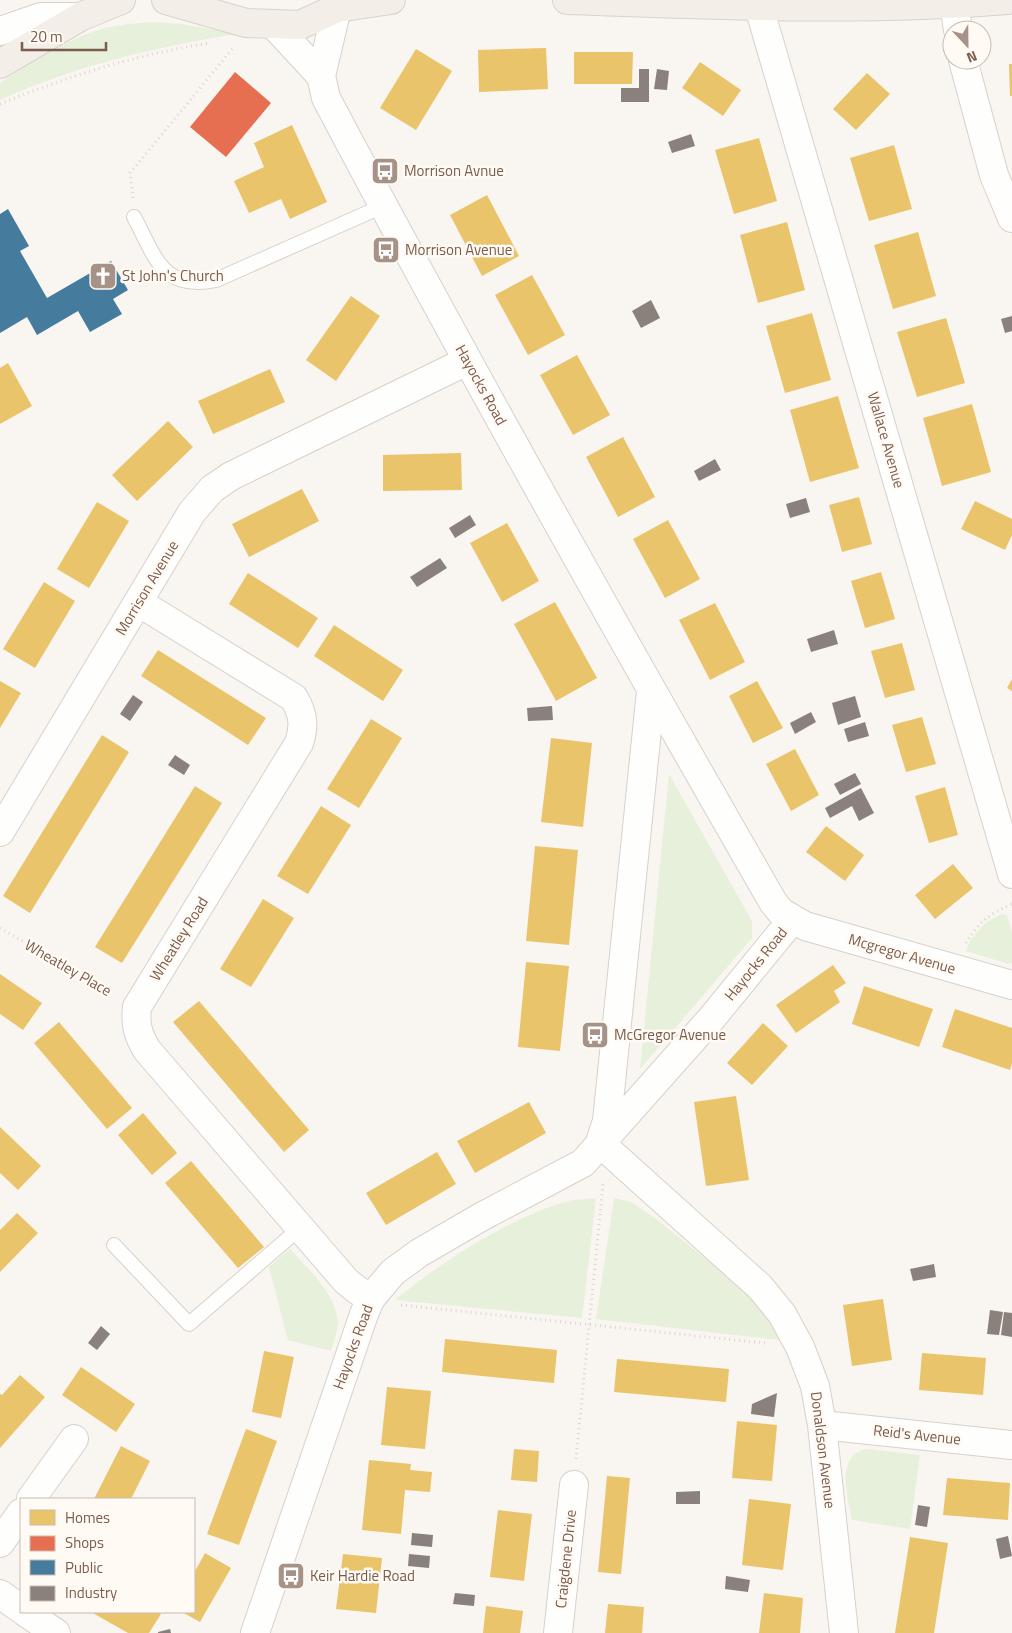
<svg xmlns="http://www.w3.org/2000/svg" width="1012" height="1633" font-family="'Titillium Web',sans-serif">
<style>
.green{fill:#e7f0db}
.homes{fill:#e9c46a}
.shops{fill:#e76f51}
.public{fill:#457b9d}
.industry{fill:#8a817c}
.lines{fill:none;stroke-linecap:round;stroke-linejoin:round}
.lane-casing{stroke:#d7d1cb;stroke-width:16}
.street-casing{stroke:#d7d1cb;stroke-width:30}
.primary-casing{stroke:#dad1cc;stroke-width:30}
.path{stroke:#dcd5d0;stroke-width:3;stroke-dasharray:1 4;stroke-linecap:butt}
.lane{stroke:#fefefd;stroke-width:14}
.street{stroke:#fefefd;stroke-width:28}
.primary{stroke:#f3eee8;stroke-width:28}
.labels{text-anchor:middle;stroke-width:5;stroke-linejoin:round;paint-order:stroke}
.poi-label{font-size:15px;fill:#7a5c4d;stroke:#fffaf3;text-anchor:start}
.street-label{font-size:15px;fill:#7a5c4d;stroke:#fffaf3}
</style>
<rect width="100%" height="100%" fill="#f9f5f0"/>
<!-- green -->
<path class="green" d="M150 22 182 24 236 34C156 47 74 66 0 100V83C29 64 60 44 92 32 111 25 131 24 150 22Z
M669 774 752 921V938L640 1069Z
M1002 914 1007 915 1012 932V963L1009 964 966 951C972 934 985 921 1002 914Z
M596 1198 582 1318 395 1300C441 1262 512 1216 569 1201 578 1199 588 1199 596 1198Z
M614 1198 631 1202 655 1218 727 1276 753 1301 767 1317 779 1340 596 1319Z
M290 1249C307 1268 332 1290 337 1316 340 1327 334 1341 331 1351L288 1340 269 1267Z
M868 1449 920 1455 910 1529 852 1520C848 1497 834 1454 868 1449Z"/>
<!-- homes -->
<path class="homes" d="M546 48 548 89 479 92 478 50Z
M416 49 452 71 416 130 380 108Z
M574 52H633L632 84H574Z
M700 62 741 90 723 116 682 88Z
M1009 64H1012V96H1010Z
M867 73 890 94 856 130 833 109Z
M292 125 327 202 290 219 281 199 249 213 234 181 264 167 254 143Z
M759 138 777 201 734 214 715 150Z
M894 145 912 209 869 221 850 158Z
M487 195 519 256 482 276 450 215Z
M787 222 805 290 758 303 740 235Z
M918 232 936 296 893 309 874 245Z
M532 275 565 335 528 355 495 295Z
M351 296 380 316 336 381 306 360Z
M812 313 831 380 785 393 766 326Z
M946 318 965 383 917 397 897 332Z
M577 355 610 415 573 435 540 375Z
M8 363 32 406 0 424V368Z
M270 369 285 402 213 434 198 401Z
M838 396 859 468 810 482 790 410Z
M972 404 991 472 942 486 923 418Z
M168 421 193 447 137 501 112 475Z
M623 437 655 497 618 517 586 457Z
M461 453 462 490 383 491V455Z
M302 489 319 521 249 557 232 524Z
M859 497 872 544 842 552 829 505Z
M975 501 1012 519V535L1005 550 961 529Z
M97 502 129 521 89 588 57 569Z
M668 520 700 579 665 598 633 539Z
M507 523 539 581 502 602 470 543Z
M881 572 895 619 865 628 851 581Z
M248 573 318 618 298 648 229 604Z
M44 582 75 601 35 668 3 649Z
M555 602 597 678 556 701 514 624Z
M715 603 745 662 710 680 679 620Z
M334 625 403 670 383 701 314 656Z
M902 643 915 690 885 698 871 651Z
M158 650 266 718 248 745 141 676Z
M1012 679V691L1007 688Z
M0 681 21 693 0 728Z
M757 681 783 728 753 743 729 696Z
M922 717 936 764 906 772 892 725Z
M371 719 402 738 359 808 327 789Z
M102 735 129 752 30 913 3 896Z
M551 738 592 743 583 827 541 822Z
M795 749 819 795 791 811 766 764Z
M195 786 222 803 122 963 95 947Z
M945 787 958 835 929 843 915 796Z
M321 806 351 825 308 894 277 876Z
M826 826 864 855 845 881 806 852Z
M535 846 578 850 569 945 526 941Z
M953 864 973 888 935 919 915 895Z
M263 899 294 918 251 987 220 969Z
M526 962 569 966 560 1051 518 1047Z
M833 965 846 983 834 991 840 1002 796 1033 776 1005Z
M0 974 42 1003 23 1030 0 1014Z
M864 986 933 1009 919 1047 852 1024Z
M199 1001 309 1130 284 1152 173 1022Z
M955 1009 1012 1028V1063L1010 1070 942 1047Z
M59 1022 132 1108 107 1129 34 1043Z
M763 1023 788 1046 752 1085 727 1063Z
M736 1096 749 1180 706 1186 694 1102Z
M529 1102 546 1133 475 1173 457 1141Z
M143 1113 177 1153 152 1175 118 1135Z
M0 1127 41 1166 18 1190 0 1173Z
M437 1152 456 1184 386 1225 366 1193Z
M191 1161 264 1247 238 1268 165 1183Z
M17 1213 38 1233 0 1272V1230Z
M883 1299 892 1360 852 1366 843 1305Z
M445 1339 557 1350 554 1383 442 1372Z
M264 1351 294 1357 281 1418 252 1412Z
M922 1353 986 1358 983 1395 919 1390Z
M617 1359 729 1369 726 1402 614 1392Z
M81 1367 135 1404 116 1432 62 1395Z
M20 1375 45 1397 0 1448V1394L2 1395Z
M387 1387 431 1391 425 1449 381 1445Z
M737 1421 777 1425 772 1481 732 1478Z
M246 1429 277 1441 239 1545 207 1534Z
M121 1446 150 1461 131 1499H94Z
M514 1449 539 1451 537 1482 511 1480Z
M369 1460 411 1464 410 1470 432 1472 430 1492 405 1490 401 1534 362 1530Z
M607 1476 630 1478 621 1574 598 1572Z
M947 1478 1010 1483 1008 1520 943 1515Z
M749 1499 791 1504 783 1570 742 1565Z
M498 1510 532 1514 524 1581 490 1577Z
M910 1537 948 1543 934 1633H895Z
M205 1553 231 1568 200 1622 182 1612H194V1573Z
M343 1554 382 1558 376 1613 336 1609Z
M764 1593 803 1598 800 1633H759Z
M608 1604 644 1607 642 1633H605Z
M486 1606 523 1611 520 1633H483Z
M91 1612H157L161 1614 149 1633H128Z"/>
<!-- shops -->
<path class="shops" d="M235 72 271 103 226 157 190 127Z"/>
<!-- public -->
<path class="public" d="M8 209 29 246 20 251 47 298 111 261 128 290 113 299 122 314 90 332 78 311 37 335 27 317 0 333V214Z"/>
<!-- industry -->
<path class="industry" d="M639 69H649V102H621V88H639Z
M657 69 669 71 667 90 654 89Z
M691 134 695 146 672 153 668 142Z
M651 300 660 318 641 328 632 311Z
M1012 316V331L1005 333 1001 319Z
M715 459 721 470 699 481 694 471Z
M806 498 810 512 790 518 786 504Z
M470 515 476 525 455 538 449 528Z
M440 558 447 568 417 587 410 577Z
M834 630 838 644 811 652 807 639Z
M133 695 143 702 130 721 120 714Z
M855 696 861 717 838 725 832 703Z
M552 706 553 720 528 721 527 708Z
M811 712 816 722 795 734 790 723Z
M865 722 869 736 848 742 844 729Z
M175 755 190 765 184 775 168 765Z
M855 773 861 784 840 795 834 784Z
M861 788 874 813 859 821 852 806 830 818 825 808Z
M934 1264 936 1277 913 1281 910 1269Z
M990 1310 1003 1312 999 1335 987 1334Z
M1004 1312 1012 1313V1337L1001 1335Z
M101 1326 110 1334 97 1350 88 1343Z
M777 1393 774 1417 751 1414 752 1404Z
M700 1491V1504H676V1492Z
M918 1505 930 1507 927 1527 915 1525Z
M412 1533 433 1535 432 1547 411 1545Z
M1008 1536 1012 1556 1000 1559 996 1539Z
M409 1554 430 1556 429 1568 408 1566Z
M726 1576 750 1580 748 1592 725 1589Z
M455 1593 475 1595 474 1606 453 1604Z
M170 1629 171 1633H158V1632Z"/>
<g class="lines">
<!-- lane casing -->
<g class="lane-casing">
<path id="lane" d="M134 217C156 258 162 291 216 280L383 206
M114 1245 189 1324 300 1228"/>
</g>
<!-- street casing -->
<g class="street-casing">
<path id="street" d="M954 4 958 30
M759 7 1012 874
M337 8 321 76 326 98C469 369 620 636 773 902L781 912 805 926 1012 985
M273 24 321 76
M0 31 41 17H80
M963 60 994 175 1012 218
M138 602 294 698C303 714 305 725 299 743L137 1007C135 1025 138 1035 147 1050L346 1281 357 1290 371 1298
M0 832 192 512 212 489 231 476 467 361
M601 1139 607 1121 651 691
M600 1143 760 1287 782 1314 800 1347 815 1386 822 1425 844 1633
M822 1425 1012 1445
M31 1499 74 1439
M0 1543 21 1513
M0 1594 21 1609
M25 1612 56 1633
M255 1633 364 1314 371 1298 393 1272 419 1253 481 1217 583 1163 711 1019 792 920
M558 1633 574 1485"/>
</g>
<!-- primary casing -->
<g class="primary-casing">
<path id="primary" d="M166 0 246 23 300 25 337 8 391 0
M567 0C714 5 861 12 1007 0
M0 64 80 17 121 0"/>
</g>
<!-- path -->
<path class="path" d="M0 104C68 76 138 54 210 43
M133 198 130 173 233 48
M0 928 112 993
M966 943C979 922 989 914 1012 904
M401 1305 765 1343
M576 1459 603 1184"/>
<!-- lane -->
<use href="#lane" class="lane"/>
<!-- street -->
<use href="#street" class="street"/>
<!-- primary -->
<use href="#primary" class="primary"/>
</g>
<!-- icons -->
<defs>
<g id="bus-square" transform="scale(1.4375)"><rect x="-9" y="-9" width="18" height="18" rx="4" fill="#a69286" stroke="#fffaf3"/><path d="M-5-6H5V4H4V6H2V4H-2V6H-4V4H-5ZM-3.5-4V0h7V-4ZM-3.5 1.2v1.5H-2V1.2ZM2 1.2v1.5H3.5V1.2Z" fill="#fff"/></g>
<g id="church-square" transform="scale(1.4375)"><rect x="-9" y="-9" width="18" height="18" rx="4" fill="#a69286" stroke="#fffaf3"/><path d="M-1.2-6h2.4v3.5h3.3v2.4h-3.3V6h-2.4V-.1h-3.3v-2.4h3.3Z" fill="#fff"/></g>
</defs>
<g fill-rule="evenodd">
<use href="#bus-square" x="385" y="171"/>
<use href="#bus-square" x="386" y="250"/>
<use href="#church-square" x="103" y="276"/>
<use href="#bus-square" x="595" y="1035"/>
<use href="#bus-square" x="291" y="1576"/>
</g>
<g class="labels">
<!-- poi labels -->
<g class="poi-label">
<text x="404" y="176">Morrison Avnue</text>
<text x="405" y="255">Morrison Avenue</text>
<text x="122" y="281">St John's Church</text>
<text x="614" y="1040">McGregor Avenue</text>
<text x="310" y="1581">Keir Hardie Road</text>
</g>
<!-- street labels -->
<g class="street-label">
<text transform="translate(481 385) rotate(61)" y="5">Hayocks Road</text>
<text transform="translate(886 440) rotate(74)" y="5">Wallace Avenue</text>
<text transform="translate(147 588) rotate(-59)" y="5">Morrison Avenue</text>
<text transform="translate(179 939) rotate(-58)" y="5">Wheatley Road</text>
<text transform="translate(902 954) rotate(16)" y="5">Mcgregor Avenue</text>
<text transform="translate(756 964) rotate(-51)" y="5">Hayocks Road</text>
<text transform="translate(68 968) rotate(30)" y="5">Wheatley Place</text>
<text transform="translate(353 1347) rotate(-70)" y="5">Hayocks Road</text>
<text transform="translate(917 1435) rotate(6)" y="5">Reid's Avenue</text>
<text transform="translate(823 1450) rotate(83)" y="5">Donaldson Avenue</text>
<text transform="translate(566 1559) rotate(-84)" y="5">Craigdene Drive</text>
</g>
</g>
<!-- legend -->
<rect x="20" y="1498" width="175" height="115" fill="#fffaf3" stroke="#cabbb1"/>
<rect x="30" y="1510" width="25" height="15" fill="#e9c46a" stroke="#cabbb1"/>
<text x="65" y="1523" font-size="15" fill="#7a5c4d">Homes</text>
<rect x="30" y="1536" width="25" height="15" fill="#e76f51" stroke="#cabbb1"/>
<text x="65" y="1548" font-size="15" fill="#7a5c4d">Shops</text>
<rect x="30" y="1560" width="25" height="15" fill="#457b9d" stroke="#cabbb1"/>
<text x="65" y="1573" font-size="15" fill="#7a5c4d">Public</text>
<rect x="30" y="1586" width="25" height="15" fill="#8a817c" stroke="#cabbb1"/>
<text x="65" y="1598" font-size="15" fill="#7a5c4d">Industry</text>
<!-- north arrow -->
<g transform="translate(967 45) rotate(158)"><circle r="24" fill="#fffaf3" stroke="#cabbb1"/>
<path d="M0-4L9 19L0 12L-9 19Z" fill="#a69286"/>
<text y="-8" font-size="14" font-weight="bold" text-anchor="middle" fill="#7a5c4d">N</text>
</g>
<!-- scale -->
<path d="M22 42v8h84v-8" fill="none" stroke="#7a5c4d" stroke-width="2.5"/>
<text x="30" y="42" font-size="15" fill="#7a5c4d" stroke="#fffaf3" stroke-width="4" paint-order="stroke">20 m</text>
</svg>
